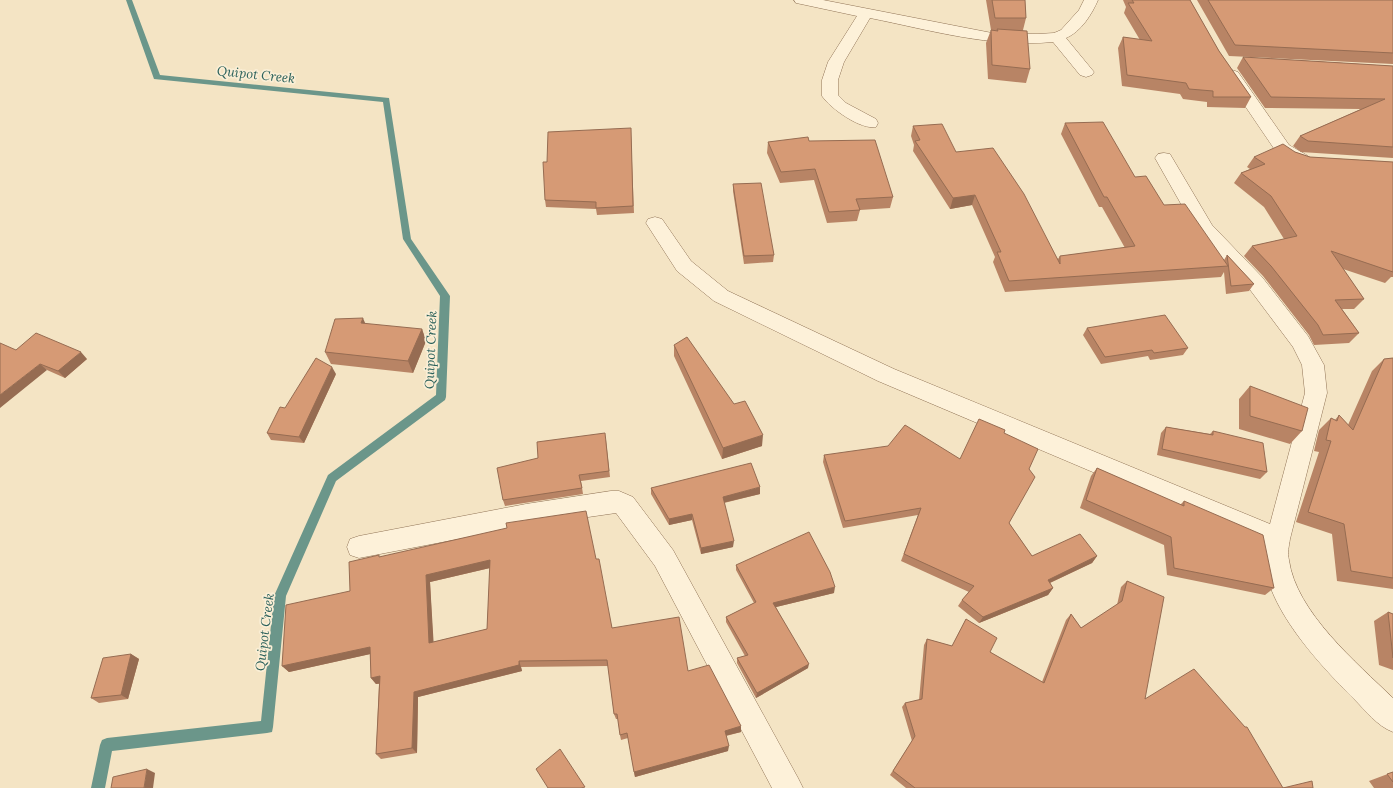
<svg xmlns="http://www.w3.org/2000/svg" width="1393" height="788" font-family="Lora,serif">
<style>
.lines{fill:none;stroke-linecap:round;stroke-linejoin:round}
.stream{fill:#6b968a;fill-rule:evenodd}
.street-casing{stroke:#917457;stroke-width:1}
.street{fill:#fdf1d9;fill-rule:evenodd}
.wall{fill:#b88465;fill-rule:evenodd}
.shaded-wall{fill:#966c52}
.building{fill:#d69a75;stroke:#966c52;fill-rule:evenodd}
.labels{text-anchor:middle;stroke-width:3.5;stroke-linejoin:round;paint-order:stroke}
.water-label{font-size:13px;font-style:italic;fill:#2b615b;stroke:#faeed5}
</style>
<rect width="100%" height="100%" fill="#f4e4c4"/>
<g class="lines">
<!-- stream -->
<path class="stream" d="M126 0H132L160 75 389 98 411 239 450 296 446 397 445 400 336 481 286 596 273 727 272 732 267 733 112 751 105 788H91L100 745 102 740 107 738 261 721 274 596 328 475 436 395 440 296 403 239 383 102 154 79Z"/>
<!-- street casing -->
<g class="street-casing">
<path id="street" d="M794 0H823L992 33 1038 34 1054 33 1061 30 1079 10 1084 0H1098C1092 14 1081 32 1066 38L1094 72 1092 75 1086 77 1080 75 1053 42C991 48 930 30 870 18L844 62 838 80V95L846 103 876 119 878 123 876 127C861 130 831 109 822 96V80L828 62 857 16 801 4 796 3Z
M1232 70 1238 72 1289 145C1295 149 1309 155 1312 160L1309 164C1297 167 1287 160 1277 153L1224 75 1226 72Z
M1164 153 1170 154 1212 225 1262 277 1308 336 1324 365 1327 393 1290 539C1289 546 1287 553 1289 560 1296 612 1357 663 1393 698V732C1377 726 1366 711 1354 699 1319 664 1256 598 1265 545L878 381 714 301 677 271 646 223 648 219 655 217 662 219 691 261 728 291 894 369 1270 524 1305 393 1302 365 1293 347 1248 287 1198 234 1155 158 1158 154Z
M611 491H619L633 497 673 550 798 778 803 788H772L655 566 616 513 526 526 359 558 350 555 347 547 350 539 359 536 526 504Z"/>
</g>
<!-- street -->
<use href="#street" class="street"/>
</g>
<!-- wall -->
<path class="wall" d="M986 0H1025L1026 18 1023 30 1030 69 1026 83 988 79 986 43 991 30Z
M1123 0H1190L1219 51 1251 97 1245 108 1207 107V102L1183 99 1180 94 1122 86 1118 48 1123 37 1140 40 1124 13 1126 7Z
M1197 0H1393V64L1229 56Z
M1243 57 1393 66V158L1301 152 1293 146 1300 136 1361 109 1265 108 1237 68Z
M1065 123 1135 177 1164 205 1224 260 1227 255 1254 284 1249 291 1226 294 1224 272 1221 277 1005 292 993 262 995 257 972 205 950 209 913 151 914 145 911 136 913 126 956 152 1058 259 1060 256 1125 248 1102 207H1099L1061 134Z
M631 135 634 213 597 215 596 209 546 207 545 200 547 162Z
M809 141 893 197 890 208 860 210 857 221 827 223 814 180 780 183 767 153 768 142Z
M1295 152 1310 157 1393 162V277H1391L1385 283 1343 269 1364 299 1354 309H1342L1359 333 1349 343 1314 345 1309 335 1263 276 1244 256 1252 246 1284 239 1264 207 1234 183 1241 173 1250 169 1247 167 1254 157Z
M733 184 774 255 773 262 744 264 733 191Z
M1087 328 1188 348 1183 355 1150 360 1148 356 1101 364 1083 335Z
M422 329 426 341 413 373 331 364 325 352Z
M674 345 762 446 722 459 674 356Z
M16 350 87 359 65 378 47 370Z
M1393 358V589L1337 581 1332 534 1296 522 1319 452 1314 451 1319 430 1331 418 1335 420 1339 415 1348 425 1372 371 1384 359Z
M336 374 304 443 271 440 267 433Z
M1250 386 1302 431 1290 444 1239 429V399Z
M1166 427 1210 434 1213 431 1267 472 1260 479 1157 455 1161 433Z
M1004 433 1029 469 1009 523 1032 556H1097L1092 563 1050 583 1053 588 1048 595 979 623 958 606 962 600 969 592 901 561 918 515 843 528 823 462 824 455 960 459Z
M606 440 610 477 581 481 583 494 505 506 503 500 538 458Z
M1097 468 1180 505 1184 501 1274 588 1265 595 1167 575 1164 545 1080 508 1091 476Z
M651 488 760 494 724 503 733 547 701 554 692 520 669 525 651 494Z
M381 557 596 559 612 628 688 671 741 732 726 736 728 751 635 777 628 738 621 740 620 735 618 719H616L614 714 608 666 521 667 522 671 418 697 417 753 381 759 376 754 379 684H376L371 678 370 654 289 672 282 666ZM490 568 487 629 433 642 430 582Z
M736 565 834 593 776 607 808 668 756 698 737 663V658L745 656 726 622V617L754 603 736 570Z
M1127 581 1145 699 1283 788H1313H906L890 775 912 741 902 707 905 703 919 700 924 645 927 639 952 646 966 619 990 652 1042 682 1066 620 1071 614 1081 628 1117 605 1121 587Z
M1388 612 1393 614V670L1379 665 1374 621Z
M131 654 139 659 128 699 99 703 91 698Z
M1393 772V788H1374L1369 781Z"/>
<!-- shaded-wall -->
<path class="shaded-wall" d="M975 195 972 205 950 209 953 198Z
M363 318 368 330 361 323Z
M422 329 426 341 413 373 408 361Z
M81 352 87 359 65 378 58 371Z
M40 364 47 370 0 408V395Z
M332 367 336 374 304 443 299 437Z
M763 435 762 446 722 459 723 448Z
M760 487V494L722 503 723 497Z
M692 514V520L669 525V519Z
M734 541 733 547 701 554V548Z
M1097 556 1092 563 1043 586 1048 580Z
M490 560 494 567 430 582 434 649 429 643 426 575Z
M835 587 834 593 772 608 773 603Z
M1053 588 1048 595 979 623 983 617Z
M370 647 375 653 289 672 282 666Z
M131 654 139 659 128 699 121 695Z
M519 661 521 667 522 671 418 697 417 753 412 748 414 692Z
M809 664 808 668 756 698 757 693Z
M380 676 385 682 376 684 371 678Z
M741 726V732L724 736 725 731Z
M729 746 728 751 635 777 634 772Z
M147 769 155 773 153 788H144Z"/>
<!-- building -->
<path class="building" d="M992 0H1025L1026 18H995Z
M1132 0H1190L1219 51 1251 97H1213V91L1189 89 1186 83 1127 75 1123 37 1152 41 1128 3H1134Z
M1208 0H1393V53L1235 45Z
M997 29 1027 31 1030 69 992 65 991 30 998 31Z
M1243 57 1393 66V147L1308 141 1300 136 1385 99 1271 97Z
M1103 122 1135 177 1146 176 1164 205 1185 204 1228 266 1009 281 997 252H1001L975 195 953 198 915 141 920 140 913 126 942 124 956 152 993 148 1024 194 1060 264V256L1135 246 1107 197H1104L1065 123Z
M631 128 633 206 596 208V202L545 200 543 162H547L548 132Z
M808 137 809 141 875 140 893 197 856 199 860 210 829 212 815 169 781 172 768 142Z
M1283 144 1295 152 1310 157 1393 162V272L1331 251 1364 299 1335 300 1359 333 1323 335 1318 325 1271 266 1252 246 1297 236 1271 196 1241 173 1265 164 1254 157Z
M761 183 774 255 744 256 733 184Z
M1227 255 1254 284 1231 286Z
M1165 315 1188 348 1154 353 1152 350 1105 357 1087 328Z
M363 318 361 323 422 329 408 361 325 352 335 319Z
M36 333 81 352 58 371 40 364 0 395V343L16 350Z
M687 337 734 404 745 401 763 435 723 448 674 345Z
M316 358 332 367 299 437 267 433 280 407 285 408Z
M1393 358V578L1351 571 1344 524 1308 512 1331 441 1326 440 1331 418 1337 421 1339 415 1353 430 1384 359Z
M1250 386 1308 408 1302 431 1250 416Z
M979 419 1005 430 1004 433 1038 449 1029 469 1035 477 1009 523 1032 556 1080 534 1097 556 1048 580 1053 588 983 617 962 600 974 586 904 554 921 508 845 521 824 455 888 446 905 425 960 459Z
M1166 427 1213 435V431L1263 443 1267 472 1162 449Z
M605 433 609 471 579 475 582 488 503 500 497 468 538 458 537 442Z
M751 463 760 487 723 497 734 541 701 548 692 514 669 519 651 488Z
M1097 468 1184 506V501L1263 535 1274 588 1174 568 1171 537 1086 500Z
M586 511 596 559H599L612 628 679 617 688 671 709 665 741 726 725 731 729 746 634 772 627 733 620 735 617 714H614L607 660 519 661V665L414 692 412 748 376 754 380 676 371 678 370 647 282 666 286 605 350 591 349 562 379 555V557L507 528 506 523ZM490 560 487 629 429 643 426 575Z
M809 532 830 572 835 587 773 603 809 664 757 693 737 658 748 655 726 617 756 602 736 565Z
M1127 581 1164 597 1145 699 1194 669 1245 727H1247L1283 788 1312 781 1313 788H915L893 771 915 736 905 703 922 699 927 639 952 646 966 619 997 638 990 652 1044 683 1071 614 1081 628 1122 601Z
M1388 612 1393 614V658Z
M131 654 121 695 91 698 103 658Z
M560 749 585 787 581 788H548L536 769Z
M147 769 144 788H111L113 777Z
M1393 772V782L1387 774Z"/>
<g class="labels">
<!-- water labels -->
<g class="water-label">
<text transform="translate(256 74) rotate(6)" y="5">Quipot Creek</text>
<text transform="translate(430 350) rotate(-88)" y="5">Quipot Creek</text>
<text transform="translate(264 632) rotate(-83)" y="5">Quipot Creek</text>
</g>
</g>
</svg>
